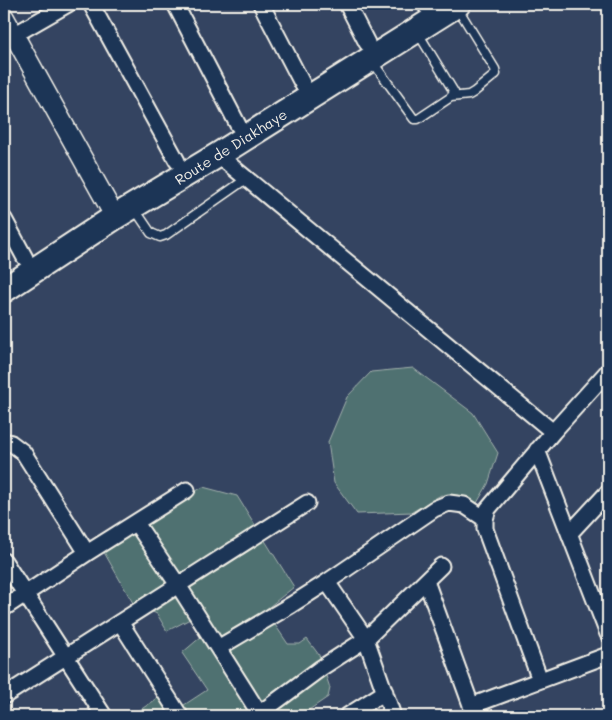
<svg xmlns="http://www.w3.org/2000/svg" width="612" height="720" font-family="Mali,sans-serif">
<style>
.green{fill:#507171;stroke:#a2b1ac}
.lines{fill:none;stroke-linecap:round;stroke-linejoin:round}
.service-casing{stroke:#f4f1e8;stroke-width:11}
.minor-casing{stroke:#f4f1e8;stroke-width:19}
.tertiary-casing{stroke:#f4f1e8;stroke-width:22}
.primary-casing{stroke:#f4f1e8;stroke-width:28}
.service{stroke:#1d3557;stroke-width:8}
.minor{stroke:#1d3557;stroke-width:15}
.tertiary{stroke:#1d3557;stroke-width:19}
.primary{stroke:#1d3557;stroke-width:24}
.labels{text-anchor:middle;stroke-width:4;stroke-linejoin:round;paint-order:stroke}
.street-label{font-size:14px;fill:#f4f1e8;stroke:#1d3557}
</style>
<rect width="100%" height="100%" fill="#344461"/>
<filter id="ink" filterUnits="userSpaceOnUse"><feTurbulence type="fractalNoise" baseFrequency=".02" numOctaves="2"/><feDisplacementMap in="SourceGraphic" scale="10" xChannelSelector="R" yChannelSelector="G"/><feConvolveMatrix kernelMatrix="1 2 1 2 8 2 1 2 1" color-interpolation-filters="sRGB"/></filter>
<g filter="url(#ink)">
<!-- green -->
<path class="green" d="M413 368 473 413 498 453 488 484 477 503 441 495 412 512 357 514 334 483 328 442 347 397 371 372Z
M203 487 237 496 294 587 265 610 288 644H300L307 639 319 655 330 688 328 697 300 716H144L140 710 170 690 181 707 207 690 182 653 202 636 190 619 167 631 157 614 133 603 101 547Z"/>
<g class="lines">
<!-- service casing -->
<g class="service-casing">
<path id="service" d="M372 61 414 119H418L451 97 454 92 418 33
M451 97 469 95 474 92 496 74 495 69 457 7
M134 208 151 233 160 237 166 235 246 179"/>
</g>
<!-- minor casing -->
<g class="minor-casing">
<path id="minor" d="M91 4 177 161
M175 4 238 125
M261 4 303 85
M347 4 367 43
M425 4 426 6
M14 35 68 4
M218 155 553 432
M4 219 25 258
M4 441 11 443 23 452 87 553
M537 450 608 634
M136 523 178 585 261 716
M570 533 608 492
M4 561 104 716
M426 581 475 716
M327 582 366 639 393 716
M4 608 87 553 187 490
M120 622 180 716
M218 648 291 605 327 582 434 509 449 503 464 505 485 519
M540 680 485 529V519L488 509 553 432 608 371
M4 696 307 503
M471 706 608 655
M259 714 321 668 366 639 441 566
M347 716 385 692"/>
</g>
<!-- tertiary casing -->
<g class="tertiary-casing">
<path id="tertiary" d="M4 17 115 217"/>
</g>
<!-- primary casing -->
<g class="primary-casing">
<path id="primary" d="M4 290 115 217 218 155 458 4"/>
</g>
<!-- service -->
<use href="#service" class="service"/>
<!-- minor -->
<use href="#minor" class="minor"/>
<!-- tertiary -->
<use href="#tertiary" class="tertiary"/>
<!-- primary -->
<use href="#primary" class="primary"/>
</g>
</g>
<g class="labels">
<!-- street labels -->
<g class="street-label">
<text transform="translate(231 147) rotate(-32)" y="5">Route de Diakhaye</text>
</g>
</g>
<!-- margin -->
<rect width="612" height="720" fill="none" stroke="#1d3557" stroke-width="20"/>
<rect x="10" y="10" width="592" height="700" fill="none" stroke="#f4f1e8" stroke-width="2" filter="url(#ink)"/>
</svg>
